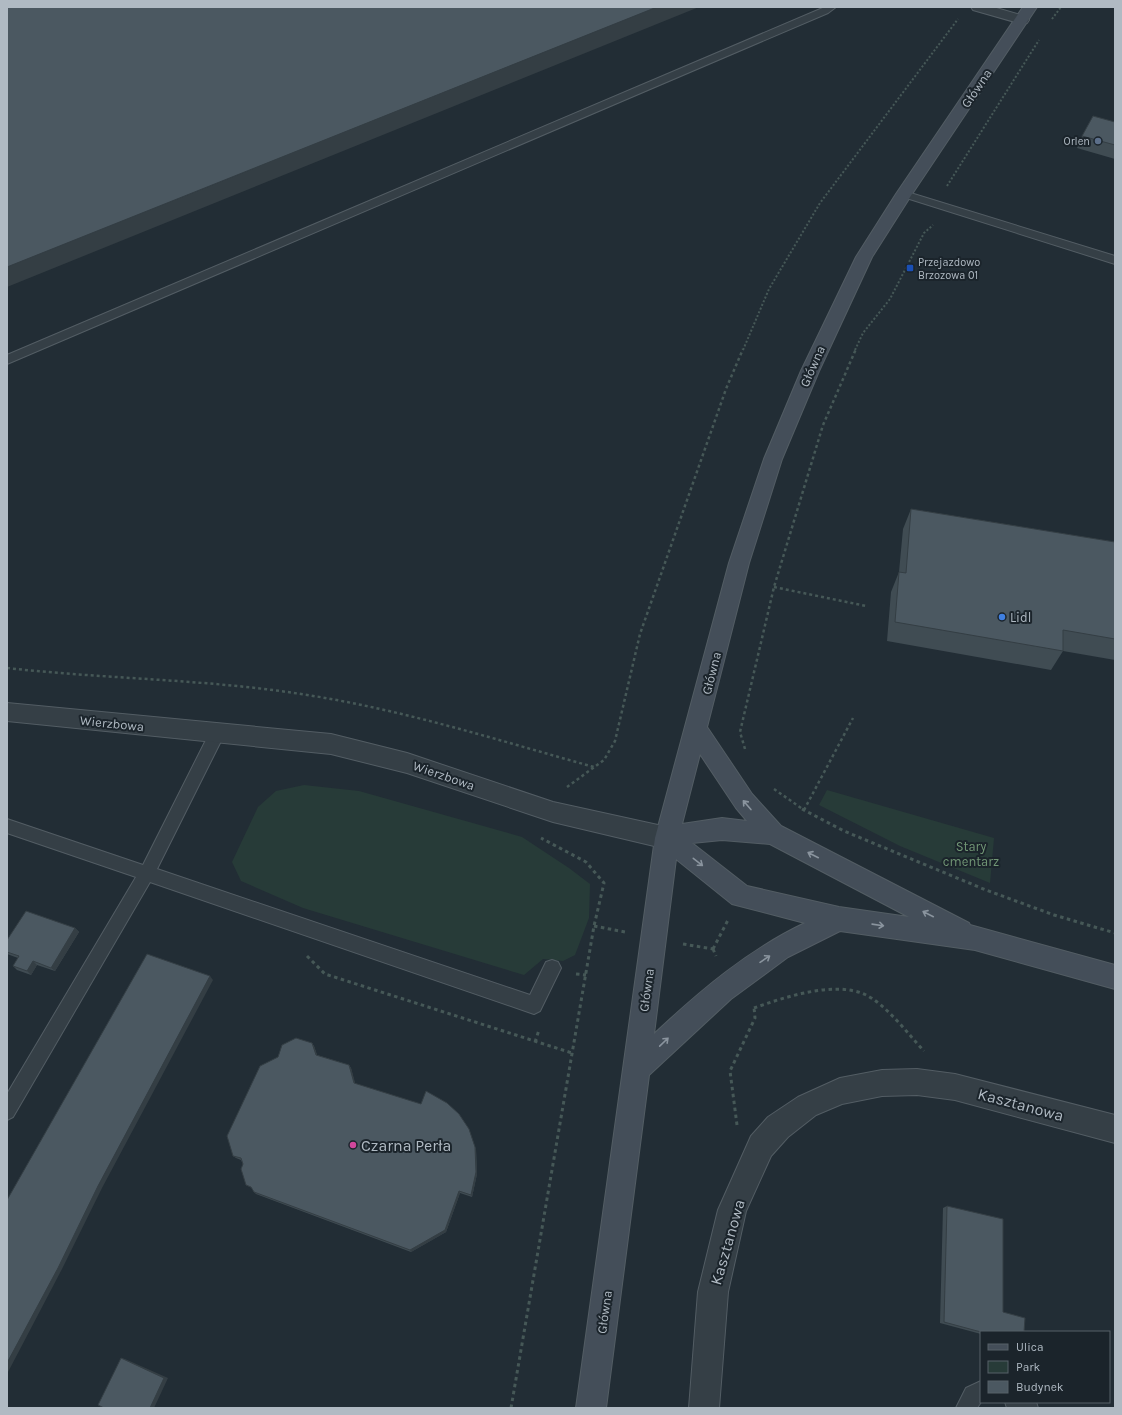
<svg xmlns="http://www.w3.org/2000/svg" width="1122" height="1415" font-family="Karla,sans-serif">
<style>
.green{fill:#273b38}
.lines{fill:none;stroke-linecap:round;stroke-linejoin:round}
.service-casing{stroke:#535d64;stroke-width:2}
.minor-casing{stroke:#535d64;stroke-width:2}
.secondary-casing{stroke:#535d64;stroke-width:2}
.path-far2{stroke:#465857;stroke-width:2;stroke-dasharray:2 2;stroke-linecap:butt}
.path-far1{stroke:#465857;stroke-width:2.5;stroke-dasharray:3 3;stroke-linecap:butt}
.path{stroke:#465857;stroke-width:3;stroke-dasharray:3.5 3.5;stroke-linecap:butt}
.service{fill:#353f46;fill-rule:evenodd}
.minor{fill:#353f46;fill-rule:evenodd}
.secondary{fill:#444e59;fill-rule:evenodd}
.wall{fill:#404c53}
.shaded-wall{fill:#343e44}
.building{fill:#4b5861;stroke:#343e44}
.oneway{stroke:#8a949e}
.service-dot{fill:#5c6f8a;stroke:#1b242b;stroke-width:1.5}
.transit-dot{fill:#1a4fb4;stroke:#1b242b;stroke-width:1.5}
.shop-dot{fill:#3f7fe0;stroke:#1b242b;stroke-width:1.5}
.hotel-dot{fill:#d1479c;stroke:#1b242b;stroke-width:1.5}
.labels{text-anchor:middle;stroke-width:4;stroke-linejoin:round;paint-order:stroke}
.far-poi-label{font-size:11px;fill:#b0bac3;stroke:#1b242b;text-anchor:end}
.street-label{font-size:13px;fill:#b0bac3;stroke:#1b242b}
.poi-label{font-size:13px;fill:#b0bac3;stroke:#1b242b;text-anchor:start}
.park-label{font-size:13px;fill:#719675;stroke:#1b242b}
.near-street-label{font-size:16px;fill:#b0bac3;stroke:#1b242b}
.near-poi-label{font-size:16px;fill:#b0bac3;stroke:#1b242b;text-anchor:start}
</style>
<rect width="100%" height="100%" fill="#222d35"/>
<!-- green -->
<path class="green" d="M304 785 359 791 522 837 569 868 590 884 589 918 575 955 563 961 543 959 524 975 303 908 241 881 232 862 258 807 276 791Z
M827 790 994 838 990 883 900 846 819 805Z"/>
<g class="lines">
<!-- service casing -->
<g class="service-casing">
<path id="service" d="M825 7H836L828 13 7 364V355Z
M904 191 1115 256V264L900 196 899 194Z
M217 726 222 728 225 733 157 869 530 995 546 962 552 960 558 962 561 968 540 1011 534 1014 150 882 13 1117 7 1120V1094L136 877 7 833V819L143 865 212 728Z
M981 1381V1402L977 1408H956L966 1388Z
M1005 1402H1036L1038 1408H1007Z"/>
</g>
<!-- minor casing -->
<g class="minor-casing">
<path id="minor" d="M971 7H993L1027 17 1029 20 1027 23 1022 24 973 10Z
M7 703 331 734 407 753 553 802 667 827 675 830 679 838 675 846 667 849 553 822 407 773 331 754 7 721Z
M917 1069 955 1074 1115 1115V1143L955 1100 917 1095 882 1096 842 1104 816 1115 788 1137 771 1156 746 1211 728 1292 719 1408H689L698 1292 718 1210 751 1136 768 1117 798 1097 840 1078 882 1070Z"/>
</g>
<!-- secondary casing -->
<g class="secondary-casing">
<path id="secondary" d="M1023 7H1037L912 194 872 257 819 371 782 459 749 563 707 727 752 794 781 826 969 923 970 925 1115 965V989L975 950 840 931 788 957 731 999 649 1075 606 1408H576L655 838 729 563 764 459 801 371 856 257 896 194ZM700 754 736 808 747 821 722 818 682 824ZM722 840 770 844 909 917 839 907 747 886 692 843ZM676 859 732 904 805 923C748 950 700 991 654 1034Z"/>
</g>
<!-- path-far2 -->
<path class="path-far2" d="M1052 19 1061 7
M947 186 1039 40
M743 350 769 289 820 203 958 19
M855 350 863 333 890 299 924 233 933 225"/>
<!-- path-far1 -->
<path class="path-far1" d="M774 587 866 606
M7 668C105 679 204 679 301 694 401 709 497 740 594 767
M745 749 740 732 774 587 823 425 856 349
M567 787 604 760 615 741 640 634 726 389 743 349
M774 789 804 810
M804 810 853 718"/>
<!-- path -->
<path class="path" d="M802 809 844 831 986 890 1054 915 1115 933
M594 926 625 932
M683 944 713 949
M713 949 716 956
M713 949 728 920
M307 956 325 974 572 1053
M576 974 586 975
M754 1008C785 997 833 981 864 994 886 1004 908 1034 924 1051
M535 1042 539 1030
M737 1125 730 1071 755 1018 754 1007
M511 1408 594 926 604 883 586 862 541 838"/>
<!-- service -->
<use href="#service" class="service"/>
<!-- minor -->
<use href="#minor" class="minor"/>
<!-- secondary -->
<use href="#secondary" class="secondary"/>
</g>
<!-- wall -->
<path class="wall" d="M1115 122V159L1077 148 1082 136Z
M911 509 1115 542V660L1063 651 1051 670 887 641 891 592 899 572 903 529Z
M75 928 79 932 55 971 37 965 31 975 17 970 13 966 18 958 7 954V940Z
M312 1043 314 1046 317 1055 349 1065 351 1068 355 1084 475 1147 476 1149 477 1174 472 1197 460 1193 446 1232 411 1252 256 1194 254 1192 252 1188 246 1185 243 1164 241 1160 236 1158 233 1156 278 1057Z
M947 1206 981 1332V1334L940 1323 943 1208Z"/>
<!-- shaded-wall -->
<path class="shaded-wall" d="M657 7H699L7 287V267Z
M75 928 79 932 55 971 51 968Z
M33 961 37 965 31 975 27 971Z
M210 976 213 980 102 1188 62 1269 7 1374V1363L98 1186Z
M312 1043 314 1046 318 1058 316 1055Z
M349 1065 351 1068 356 1086 354 1083Z
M475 1147 476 1149 477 1174 472 1197 471 1195Z
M459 1191 460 1193 446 1232 411 1252 410 1250Z
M121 1358 125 1359 168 1378 154 1408H150Z"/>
<!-- building -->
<path class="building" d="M7 7H657L7 267Z
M1093 116 1115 122V145L1082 136Z
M911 509 1115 542V639L1063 630V651L895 622 899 572 906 573Z
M26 911 75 928 51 968 33 961 27 971 13 966 19 956 7 952V940Z
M147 954 210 976 98 1186 58 1268 7 1363V1200Z
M296 1038 312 1043 316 1055 349 1065 354 1083 421 1104 426 1091 447 1103 459 1114 469 1129 475 1147 476 1172 471 1195 459 1191 445 1230 410 1250 254 1192 251 1187 246 1185 241 1169 243 1164 241 1158 233 1156 227 1136 260 1066 278 1057 282 1045Z
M947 1206 1003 1219V1312L1025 1318 1024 1332H981L944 1322Z
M121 1358 164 1378 150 1408H104L98 1405Z"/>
<!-- one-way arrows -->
<defs><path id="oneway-shaft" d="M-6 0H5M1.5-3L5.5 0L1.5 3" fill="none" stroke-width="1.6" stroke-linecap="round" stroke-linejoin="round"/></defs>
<g class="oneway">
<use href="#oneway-shaft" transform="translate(747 805) rotate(-131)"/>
<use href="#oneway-shaft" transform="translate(813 855) rotate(-153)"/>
<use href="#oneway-shaft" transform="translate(698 862) rotate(38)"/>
<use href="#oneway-shaft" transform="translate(928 914) rotate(-153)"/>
<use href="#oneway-shaft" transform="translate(878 925) rotate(8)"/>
<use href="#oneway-shaft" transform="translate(765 959) rotate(-34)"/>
<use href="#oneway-shaft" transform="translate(664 1042) rotate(-44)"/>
</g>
<!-- markers -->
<circle class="service-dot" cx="1098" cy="141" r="4"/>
<rect class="transit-dot" x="906" y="264" width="8" height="8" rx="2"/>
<circle class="shop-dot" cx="1002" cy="617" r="4"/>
<circle class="hotel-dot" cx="353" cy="1145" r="4"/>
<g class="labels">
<!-- far-poi labels -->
<g class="far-poi-label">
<text x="1090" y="145">Orlen</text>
<text x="918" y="266" text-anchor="start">Przejazdowo<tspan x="918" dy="13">Brzozowa 01</tspan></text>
</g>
<!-- street labels -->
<g class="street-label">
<text transform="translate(976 88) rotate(-56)" y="5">Główna</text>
<text transform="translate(812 366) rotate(-66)" y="5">Główna</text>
<text transform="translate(711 673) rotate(-76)" y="5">Główna</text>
<text transform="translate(112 723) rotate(6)" y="5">Wierzbowa</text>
<text transform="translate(444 775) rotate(19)" y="5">Wierzbowa</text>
<text transform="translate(646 990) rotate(-82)" y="5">Główna</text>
<text transform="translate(604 1312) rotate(-82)" y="5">Główna</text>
</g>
<!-- poi labels -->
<g class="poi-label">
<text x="1010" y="622">Lidl</text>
</g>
<!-- park labels -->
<g class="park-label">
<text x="971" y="851">Stary<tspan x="971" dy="15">cmentarz</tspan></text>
</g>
<!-- near-street labels -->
<g class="near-street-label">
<text transform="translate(1021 1104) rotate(15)" y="6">Kasztanowa</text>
<text transform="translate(727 1242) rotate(-74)" y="6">Kasztanowa</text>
</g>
<!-- near-poi labels -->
<g class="near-poi-label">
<text x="361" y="1151">Czarna Perła</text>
</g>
</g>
<!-- border -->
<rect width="1122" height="1415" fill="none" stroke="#b0bac3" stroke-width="16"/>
<!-- legend -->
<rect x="980" y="1331" width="130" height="72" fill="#1b242b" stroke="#576068"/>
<rect x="988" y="1344" width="20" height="6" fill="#444e59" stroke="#576068"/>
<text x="1016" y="1351" font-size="12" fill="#b0bac3">Ulica</text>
<rect x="988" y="1361" width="20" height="12" fill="#273b38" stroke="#576068"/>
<text x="1016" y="1371" font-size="12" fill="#b0bac3">Park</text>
<rect x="988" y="1381" width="20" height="12" fill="#4b5861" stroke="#576068"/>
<text x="1016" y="1391" font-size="12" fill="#b0bac3">Budynek</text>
</svg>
